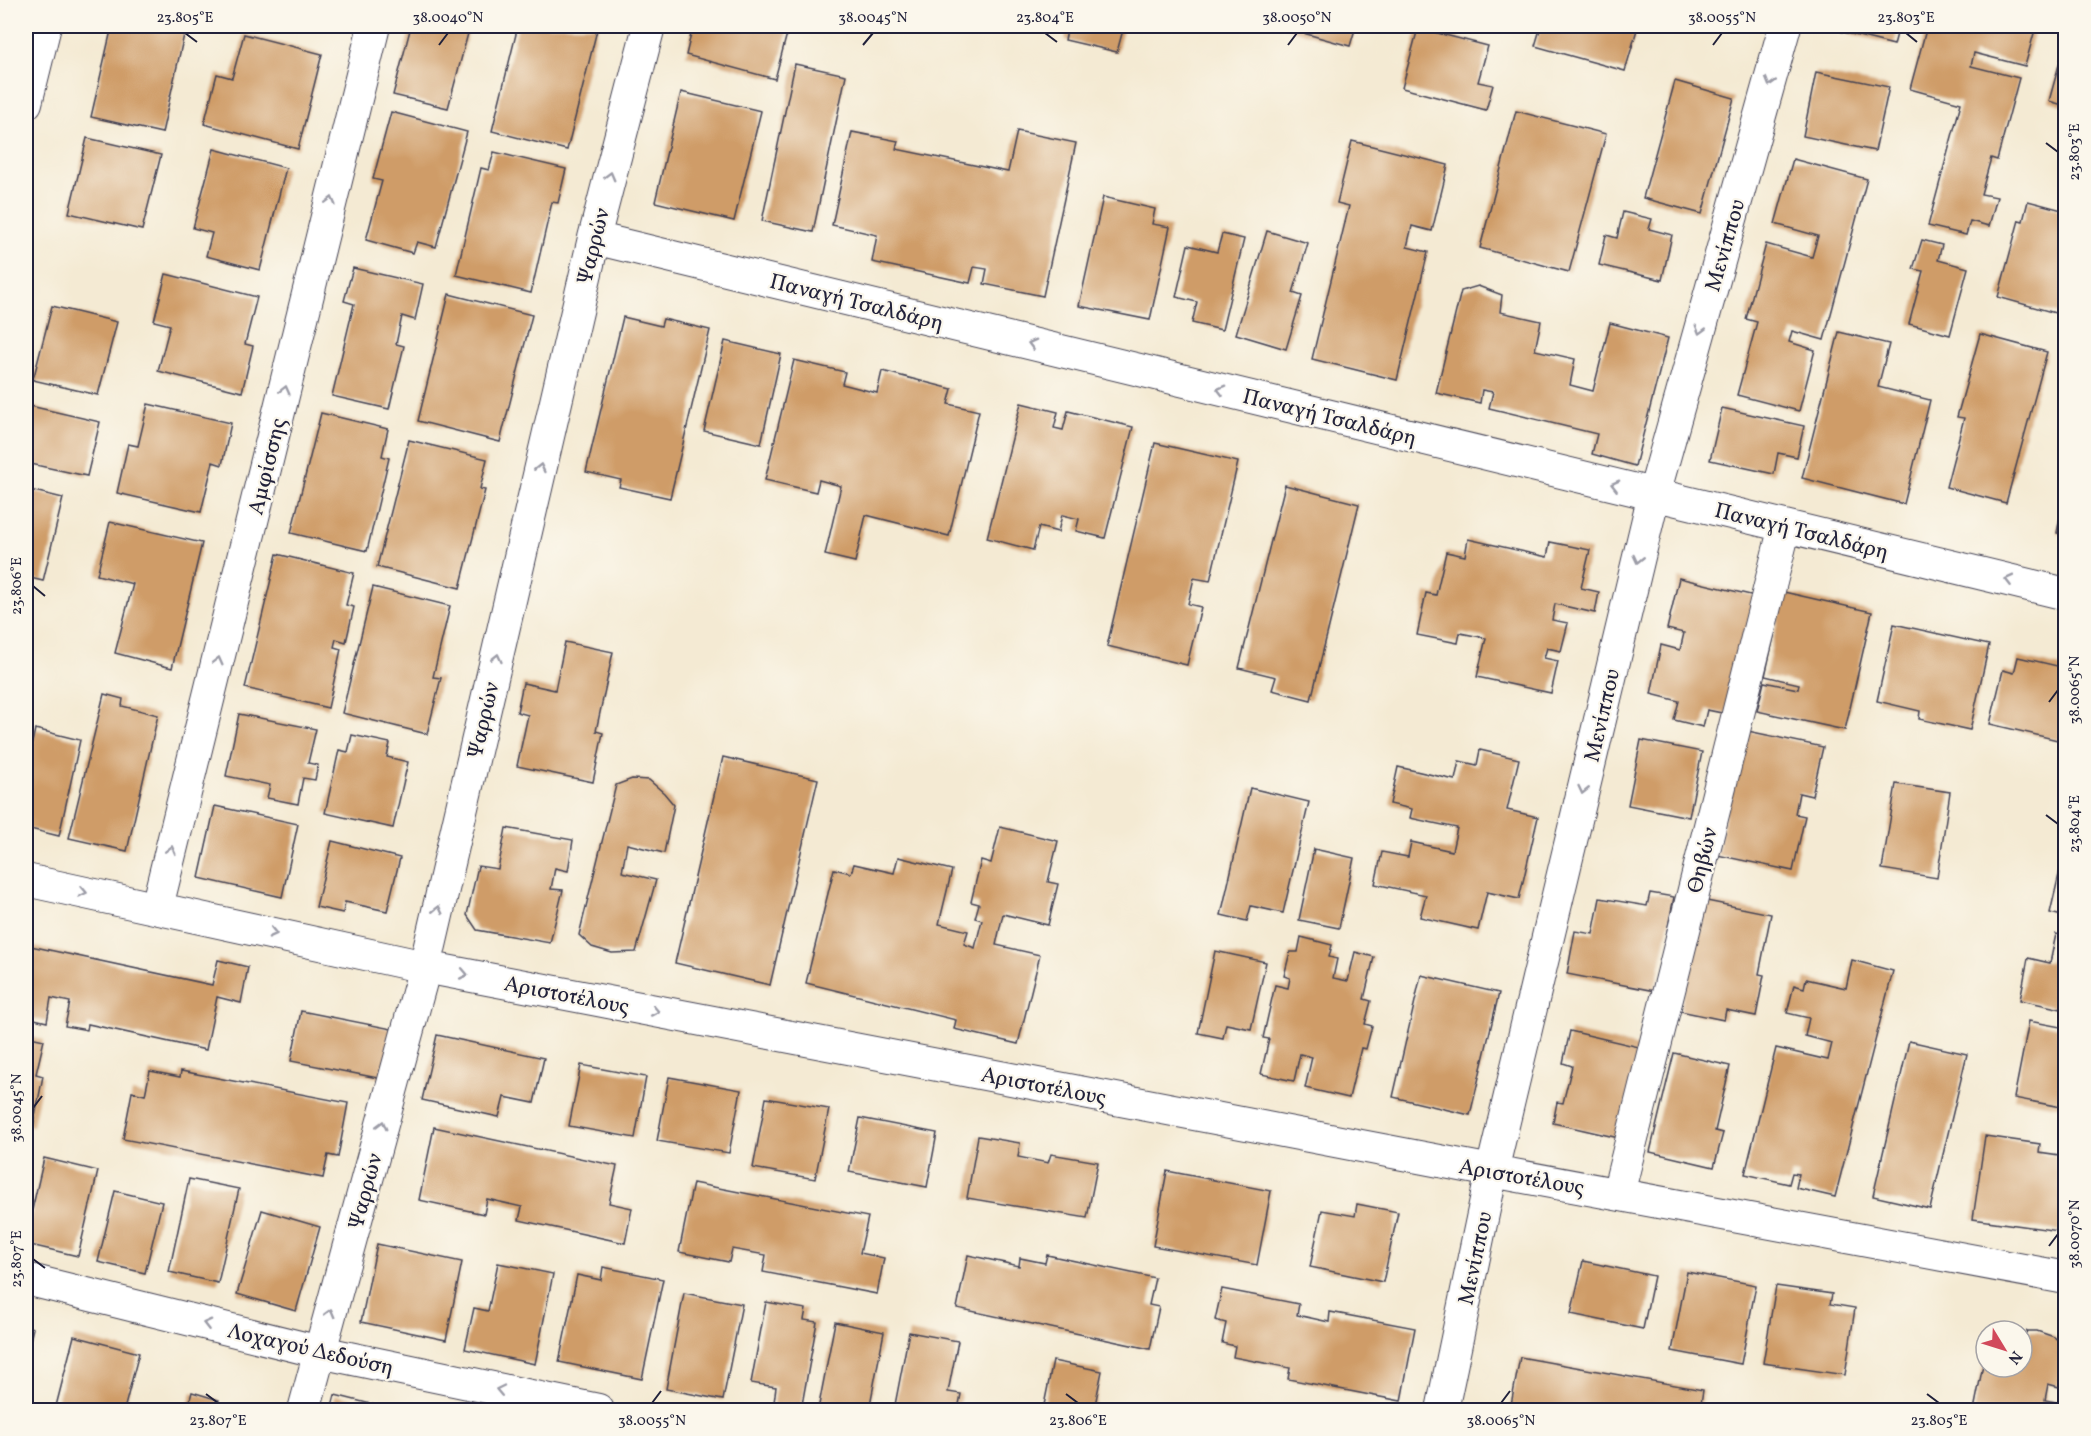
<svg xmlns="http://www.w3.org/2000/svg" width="2091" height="1436" font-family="Vollkorn,serif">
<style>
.building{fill:#cf9c68}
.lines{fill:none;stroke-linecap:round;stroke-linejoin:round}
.street-casing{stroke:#424052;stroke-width:34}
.street{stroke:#fff;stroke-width:32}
.oneway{stroke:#9c9ca7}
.ticks{fill:none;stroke:#22223b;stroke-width:2}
.labels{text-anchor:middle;stroke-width:4.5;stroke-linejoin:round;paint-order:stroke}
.street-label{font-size:22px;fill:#22223b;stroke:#fbf7ec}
.neatline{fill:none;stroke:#22223b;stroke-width:2}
.ticks-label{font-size:15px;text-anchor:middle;fill:#22223b}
</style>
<rect width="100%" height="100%" fill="#fbf7ec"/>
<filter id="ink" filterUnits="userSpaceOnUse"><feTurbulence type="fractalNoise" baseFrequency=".0167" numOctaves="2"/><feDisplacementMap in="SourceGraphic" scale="12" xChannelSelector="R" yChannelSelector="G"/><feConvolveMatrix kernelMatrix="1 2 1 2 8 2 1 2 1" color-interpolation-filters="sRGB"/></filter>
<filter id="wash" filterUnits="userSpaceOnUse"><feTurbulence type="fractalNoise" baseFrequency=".008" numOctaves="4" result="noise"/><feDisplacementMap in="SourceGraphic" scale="24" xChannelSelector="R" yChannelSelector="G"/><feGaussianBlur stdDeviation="1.35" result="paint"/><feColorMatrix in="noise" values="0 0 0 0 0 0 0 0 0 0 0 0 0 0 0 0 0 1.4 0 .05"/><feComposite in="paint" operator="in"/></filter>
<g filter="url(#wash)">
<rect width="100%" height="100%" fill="#f4ead3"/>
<g id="blocks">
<!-- building -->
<path class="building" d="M112 26H186L162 133 91 117Z
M411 26H470L448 108 393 95Z
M518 26H598L567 150 492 131Z
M693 26H789L775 79 686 55Z
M1068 26H1124L1117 52 1065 40Z
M1278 26H1356L1350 46Z
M1541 26H1638L1625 71 1535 46Z
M1841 26H1899L1894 45 1839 31Z
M1927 26H2036L2025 66 1974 53 1971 66 2019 78 1997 160 1991 158 1981 194 1997 197 1989 226 1970 221 1966 235 1928 226 1961 103 1910 89Z
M1418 28 1488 46 1478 82 1493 85 1486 110 1402 88Z
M244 34 322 54 298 149 204 124 217 74 232 78Z
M2065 43H2066V106L2049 101Z
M795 64 846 75 813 232 762 221Z
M1816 72 1889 87 1875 151 1803 136Z
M1675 81 1734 98 1702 214 1643 198Z
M681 92 761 111 734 221 655 202Z
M1516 111 1606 134 1569 272 1480 248Z
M391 112 467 132 436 247 417 242 413 253 366 240 382 181 373 179Z
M1017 131 1076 143 1043 296 984 284 987 269 974 267 970 283 872 262 877 235 832 225 852 132 898 141 896 149 1008 172Z
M87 138 161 155 142 230 69 213Z
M1352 141 1448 165 1432 231 1412 226 1407 247 1428 252 1397 380 1312 359 1349 206 1337 203Z
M214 149 286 168 260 270 206 256 212 233 193 228Z
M494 152 566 169 558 203 552 202 531 293 456 275 481 168 489 170Z
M1793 159 1867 179 1824 340 1792 331 1789 342 1815 350 1799 411 1737 395 1757 322 1746 319 1766 244 1812 257 1818 236 1775 224Z
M1103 197 1155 209 1152 224 1170 227 1150 320 1079 306Z
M2028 201 2066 211V316L1998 297 2019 220 2023 221Z
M1623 212 1652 219 1649 229 1672 235 1662 280 1599 265 1606 235 1617 238Z
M1267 231 1308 243 1293 293 1302 296 1286 349 1236 334Z
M1222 234 1244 239 1222 330 1192 323 1197 302 1176 297 1188 245 1217 252Z
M1922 240 1942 245 1938 260 1968 268 1950 335 1909 324 1923 271 1913 269Z
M353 268 423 284 415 320 402 316 396 344 404 346 389 409 332 396 354 304 344 301Z
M166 274 257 297 245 344 253 346 242 392 158 371 170 325 154 321Z
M1478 286 1502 295 1500 312 1541 321 1535 350 1575 359 1570 385 1593 391 1610 323 1668 338 1635 466 1592 454 1597 434 1489 408 1493 392 1482 390 1480 403 1436 393 1461 291Z
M449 294 532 315 500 442 418 421Z
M52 306 117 322 98 395 33 380Z
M623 317 661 326 663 319 710 330 670 498 619 487 621 480 586 472Z
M1839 332 1889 344 1878 387 1930 400 1904 504 1802 478Z
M1980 334 2047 352 2006 503 1946 487 1964 418 1957 417Z
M725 341 781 354 761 444 704 431Z
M794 360 845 372 842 384 877 393 882 371 952 389 948 404 979 411 949 536 866 515 855 562 825 555 841 486 819 480 816 492 765 480Z
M1021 403 1058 412 1054 428 1063 430 1068 411 1133 427 1105 538 1076 531 1079 519 1062 515 1058 532 1039 527 1033 550 987 538Z
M148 404 231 423 222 465 213 462 201 512 117 493 128 444 138 446Z
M26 405 100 422 87 476 26 463Z
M1722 408 1804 426 1797 457 1778 453 1774 474 1710 460Z
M321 413 388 429 382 456 389 458 367 551 291 533Z
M409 440 487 459 480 489 485 490 460 588 377 567Z
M1155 443 1238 462 1210 581 1194 578 1188 604 1201 607 1187 665 1107 646Z
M1285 485 1359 504 1311 700 1272 690 1276 677 1239 668Z
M26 489 63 498 43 581 26 577Z
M2064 496H2066V535L2057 533Z
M110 522 202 543 172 668 115 653 133 584 97 575Z
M1468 539 1547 557 1550 542 1590 550 1581 588 1599 592 1595 613 1555 604 1552 620 1568 623 1561 651 1547 648 1544 658 1558 661 1551 693 1477 677 1486 638 1460 633 1458 643 1417 635 1426 593 1436 595 1446 552 1465 556Z
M277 554 354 573 346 605 354 607 346 642 336 639 334 647 341 649 328 708 245 688Z
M1679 578 1755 596 1727 714 1707 710 1703 727 1674 720 1679 701 1651 694 1661 645 1680 650 1684 633 1667 629Z
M373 587 450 606 433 677 441 678 427 734 342 713Z
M1784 592 1872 612 1845 730 1757 711 1764 682 1798 689 1799 684 1765 676Z
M1894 624 1989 645 1970 730 1919 719 1920 711 1877 701Z
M565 642 613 652 596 731 603 733 593 782 517 766 528 715 517 712 523 683 555 690Z
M2018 657 2066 668V742L1990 724 2003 670 2014 673Z
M104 694 123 699 122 706 158 715 127 851 69 838Z
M239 714 316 729 308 763 318 765 315 780 303 778 298 804 267 798 270 785 226 776Z
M35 729 80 740 59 836 26 828V770Z
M1743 730 1823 747 1812 796 1799 793 1795 814 1805 816 1793 871 1717 855Z
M352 735 390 743 387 757 408 762 393 828 325 813 339 750 348 752Z
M1641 740 1702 752 1689 817 1628 805Z
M1480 750 1519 759 1507 810 1538 817 1519 899 1487 892 1478 930 1420 917 1426 895 1375 884 1382 852 1408 857 1411 842 1452 851 1457 828 1410 818 1412 809 1390 804 1398 767 1455 780 1459 761 1477 765Z
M723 757 818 779 770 985 675 963Z
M632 779 649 780 664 793 674 805 664 853 627 844 622 872 656 880 636 952 612 953 592 947 579 935 616 785Z
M1896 784 1950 792 1937 878 1882 869Z
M1250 788 1309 802 1283 913 1251 906 1247 921 1221 915Z
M215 806 298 824 282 897 199 878Z
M1000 827 1058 841 1048 882 1058 884 1048 925 1003 914 996 945 1040 955 1018 1044 954 1029 956 1020 806 983 834 869 851 873 854 864 894 873 898 857 952 870 939 924 968 931 964 944 975 948 982 920 975 918 979 904 971 902 981 860 991 863Z
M506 828 573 840 568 871 555 868 551 889 563 890 550 943 477 930 467 915 478 866 498 869Z
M332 841 400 858 387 911 345 902 343 913 316 907Z
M1314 849 1354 858 1339 928 1299 920Z
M2064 853H2066V917L2050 913Z
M1650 893 1674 897 1655 991 1567 974 1575 931 1593 934 1600 898 1647 906Z
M1702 900 1771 914 1759 974 1764 975 1756 1016 1726 1010 1724 1020 1680 1011Z
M2056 934 2066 936V1010L2020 1000 2028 958 2050 963Z
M1301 937 1332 945 1329 957 1337 959 1333 978 1348 981 1355 952 1374 957 1364 999 1371 1001 1365 1024 1372 1026 1366 1049 1361 1048 1349 1098 1305 1088 1312 1057 1300 1054 1294 1081 1261 1074 1269 1039 1263 1038 1275 985 1288 988 1290 978 1284 976 1290 952H1298Z
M26 945 212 985 218 960 248 967 241 1003 217 997 206 1050 88 1024 87 1030 65 1026 70 1002 51 998 47 1022 26 1017Z
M1215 951 1266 962 1251 1029 1226 1024 1223 1038 1198 1033Z
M1852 960 1893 971 1835 1197 1796 1188 1799 1174 1792 1173 1789 1184 1745 1174 1776 1048 1828 1060 1832 1043 1805 1036 1809 1018 1787 1013 1794 985 1804 988 1806 979 1846 988Z
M1421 975 1499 993 1470 1115 1393 1097Z
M301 1011 397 1030 388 1080 291 1061Z
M2029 1021 2066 1028V1108L2014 1098Z
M1570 1031 1639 1047 1619 1138 1553 1123 1557 1102 1563 1103 1572 1066 1563 1063Z
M437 1035 544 1058 534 1103 504 1097 499 1117 422 1100Z
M26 1036 44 1040 36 1074 43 1076 33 1127 26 1126Z
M1909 1041 1967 1054 1930 1209 1873 1196Z
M1674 1053 1730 1066 1715 1131 1723 1133 1714 1167 1650 1152Z
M581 1065 646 1077 635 1138 569 1126Z
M150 1071 180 1077 181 1071 348 1103 338 1157 328 1155 323 1178 123 1139 132 1092 145 1095Z
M669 1077 741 1090 729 1153 657 1141Z
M766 1098 829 1109 815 1179 753 1168Z
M860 1118 937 1133 927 1187 849 1172Z
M434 1127 617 1166 609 1203 632 1208 625 1243 519 1220 522 1207 487 1199 484 1214 419 1200Z
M978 1136 1020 1143 1018 1157 1048 1163 1051 1154 1098 1162 1087 1218 967 1198Z
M1985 1136 2040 1144 2039 1153 2066 1157V1232L1973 1219Z
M26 1157 30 1158 26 1171Z
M44 1158 98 1171 78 1256 26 1244V1236Z
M1167 1171 1271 1191 1257 1265 1153 1246Z
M189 1179 239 1189 218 1283 169 1272Z
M693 1183 868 1217 860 1253 884 1258 877 1294 763 1272 766 1255 732 1249 729 1262 679 1252Z
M115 1191 162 1202 145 1273 98 1262Z
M1357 1204 1398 1212 1383 1282 1310 1267 1322 1210 1355 1216Z
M262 1210 320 1227 296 1311 237 1294Z
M377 1244 462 1262 446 1340 361 1322Z
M968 1255 1019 1266 1020 1258 1045 1263 1047 1255 1155 1278 1149 1305 1159 1307 1150 1349 957 1308Z
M1583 1261 1654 1276 1643 1329 1571 1314Z
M498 1263 553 1274 535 1364 465 1349 474 1308 488 1311Z
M603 1267 663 1279 642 1379 559 1362 577 1275 601 1280Z
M1687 1272 1756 1285 1741 1364 1672 1351Z
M1776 1286 1832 1294 1830 1304 1855 1308 1845 1375 1763 1363Z
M1222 1289 1299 1304 1297 1315 1329 1322 1330 1312 1415 1328 1401 1401 1288 1379 1290 1368 1233 1357 1235 1346 1222 1343 1226 1323 1215 1320Z
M684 1293 742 1304 723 1400 666 1389Z
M766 1302 806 1309 804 1320 817 1322 801 1410H773L776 1387 751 1383Z
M835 1322 884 1332 869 1410H818Z
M26 1326 33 1328 26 1358Z
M2027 1331H2037L2054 1337 2061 1343 2064 1362 2059 1387 2048 1384 2045 1400 2057 1402 2055 1410H1974L1985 1355 1986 1367H2022V1341Z
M909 1332 958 1341 948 1392 961 1394 958 1410H894Z
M74 1336 139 1353 124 1410H55Z
M1520 1357 1703 1390 1700 1410H1510Z
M1053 1361 1102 1371 1094 1410H1043Z
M192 1392 219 1400 217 1410H187Z
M335 1395 387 1408V1410H331Z
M237 1406 252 1410H235Z"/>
</g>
</g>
<g filter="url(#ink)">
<use href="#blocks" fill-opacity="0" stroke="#424052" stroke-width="1.5"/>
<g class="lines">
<!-- street casing -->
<g class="street-casing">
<path id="street" d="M26 103 45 26
M594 238 2066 594
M26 880 425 967 1492 1171 2066 1278
M157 907 374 26
M1618 1194 1785 526
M26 1279 320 1352 598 1410
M304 1410 425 967 594 238 649 26
M1442 1410 1492 1171 1654 494 1785 26"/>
</g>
<!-- street -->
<use href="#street" class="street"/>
</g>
<!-- one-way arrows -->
<defs><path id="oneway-chevron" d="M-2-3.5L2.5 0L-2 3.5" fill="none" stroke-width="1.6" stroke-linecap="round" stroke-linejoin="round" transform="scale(1.5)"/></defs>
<g class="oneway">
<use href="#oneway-chevron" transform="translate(1770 82) rotate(106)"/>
<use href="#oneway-chevron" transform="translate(610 176) rotate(-75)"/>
<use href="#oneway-chevron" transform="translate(331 201) rotate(-76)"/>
<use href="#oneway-chevron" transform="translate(1700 330) rotate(106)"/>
<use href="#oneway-chevron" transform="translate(1032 344) rotate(-166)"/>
<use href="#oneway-chevron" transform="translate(285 390) rotate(-76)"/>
<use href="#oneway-chevron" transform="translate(1221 390) rotate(-166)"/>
<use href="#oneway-chevron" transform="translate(540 468) rotate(-77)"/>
<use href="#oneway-chevron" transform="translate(1615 485) rotate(-166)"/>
<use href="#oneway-chevron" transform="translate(1638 559) rotate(103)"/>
<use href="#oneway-chevron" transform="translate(2009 580) rotate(-166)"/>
<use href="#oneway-chevron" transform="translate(497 658) rotate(-77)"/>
<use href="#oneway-chevron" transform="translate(218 661) rotate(-76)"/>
<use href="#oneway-chevron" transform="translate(1583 790) rotate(103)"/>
<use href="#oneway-chevron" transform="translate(171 850) rotate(-76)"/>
<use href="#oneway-chevron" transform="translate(83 892) rotate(12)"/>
<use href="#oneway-chevron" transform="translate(438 910) rotate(-77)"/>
<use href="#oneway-chevron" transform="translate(273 933) rotate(13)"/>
<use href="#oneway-chevron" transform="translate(464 974) rotate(11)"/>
<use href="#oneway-chevron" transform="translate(655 1011) rotate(11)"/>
<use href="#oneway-chevron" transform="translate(382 1125) rotate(-75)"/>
<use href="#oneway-chevron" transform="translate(330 1313) rotate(-75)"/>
<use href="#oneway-chevron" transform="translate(207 1324) rotate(-166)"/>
<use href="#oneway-chevron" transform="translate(500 1390) rotate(-168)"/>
</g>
</g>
<!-- ticks -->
<path class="ticks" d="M185 33 197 42M1045 33 1057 42M1906 33 1917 42M439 45 448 33M863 45 873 33M1288 45 1297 33M1713 45 1722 33M2046 143 2058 152M33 586 45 596M2049 702 2058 690M2046 815 2058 824M33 1108 42 1096M2049 1246 2058 1234M33 1259 45 1268M206 1394 218 1403M1066 1394 1078 1403M1927 1394 1939 1403M652 1403 661 1391M1501 1403 1510 1391"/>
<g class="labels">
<!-- street labels -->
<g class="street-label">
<text transform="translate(1724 245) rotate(-74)" y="8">Μενίππου</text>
<text transform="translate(592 246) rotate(-76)" y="8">Ψαρρών</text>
<text transform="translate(857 301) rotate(14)" y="8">Παναγή Τσαλδάρη</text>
<text transform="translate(1330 416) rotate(14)" y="8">Παναγή Τσαλδάρη</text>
<text transform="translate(266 466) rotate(-76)" y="8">Αμφίσσης</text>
<text transform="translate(1802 530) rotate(14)" y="8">Παναγή Τσαλδάρη</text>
<text transform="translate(1601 715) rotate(-77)" y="8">Μενίππου</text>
<text transform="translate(482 720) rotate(-77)" y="8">Ψαρρών</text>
<text transform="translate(1701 860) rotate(-76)" y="8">Θηβών</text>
<text transform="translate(567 994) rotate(11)" y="8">Αριστοτέλους</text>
<text transform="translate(1044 1085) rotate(11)" y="8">Αριστοτέλους</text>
<text transform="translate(1522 1176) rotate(10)" y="8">Αριστοτέλους</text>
<text transform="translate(364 1191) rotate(-75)" y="8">Ψαρρών</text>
<text transform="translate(1474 1258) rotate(-78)" y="8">Μενίππου</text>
<text transform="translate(311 1348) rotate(13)" y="8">Λοχαγού Δεδούση</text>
</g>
</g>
<!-- margin -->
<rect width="2091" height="1436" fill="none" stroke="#fbf7ec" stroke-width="66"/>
<!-- north arrow -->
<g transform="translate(2004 1349) rotate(128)"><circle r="28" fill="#fbf7ec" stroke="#a4a2a5" stroke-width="1.5"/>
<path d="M0-4.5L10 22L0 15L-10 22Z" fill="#d1495b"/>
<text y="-9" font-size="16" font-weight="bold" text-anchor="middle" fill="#22223b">N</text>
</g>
<rect x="33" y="33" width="2025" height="1370" class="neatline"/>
<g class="ticks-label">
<text x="185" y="22">23.805°E</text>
<text x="448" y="22">38.0040°N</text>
<text x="873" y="22">38.0045°N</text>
<text x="1045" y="22">23.804°E</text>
<text x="1297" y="22">38.0050°N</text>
<text x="1722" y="22">38.0055°N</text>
<text x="1906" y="22">23.803°E</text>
<text transform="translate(2074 152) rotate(-90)" y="5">23.803°E</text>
<text transform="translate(16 586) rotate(-90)" y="5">23.806°E</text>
<text transform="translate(2074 690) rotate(-90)" y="5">38.0065°N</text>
<text transform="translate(2074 824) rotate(-90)" y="5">23.804°E</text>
<text transform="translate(16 1108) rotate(-90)" y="5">38.0045°N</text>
<text transform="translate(2074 1234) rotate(-90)" y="5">38.0070°N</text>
<text transform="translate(16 1259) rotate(-90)" y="5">23.807°E</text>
<text x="218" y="1425">23.807°E</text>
<text x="652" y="1425">38.0055°N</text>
<text x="1078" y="1425">23.806°E</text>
<text x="1501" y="1425">38.0065°N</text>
<text x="1939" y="1425">23.805°E</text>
</g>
</svg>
